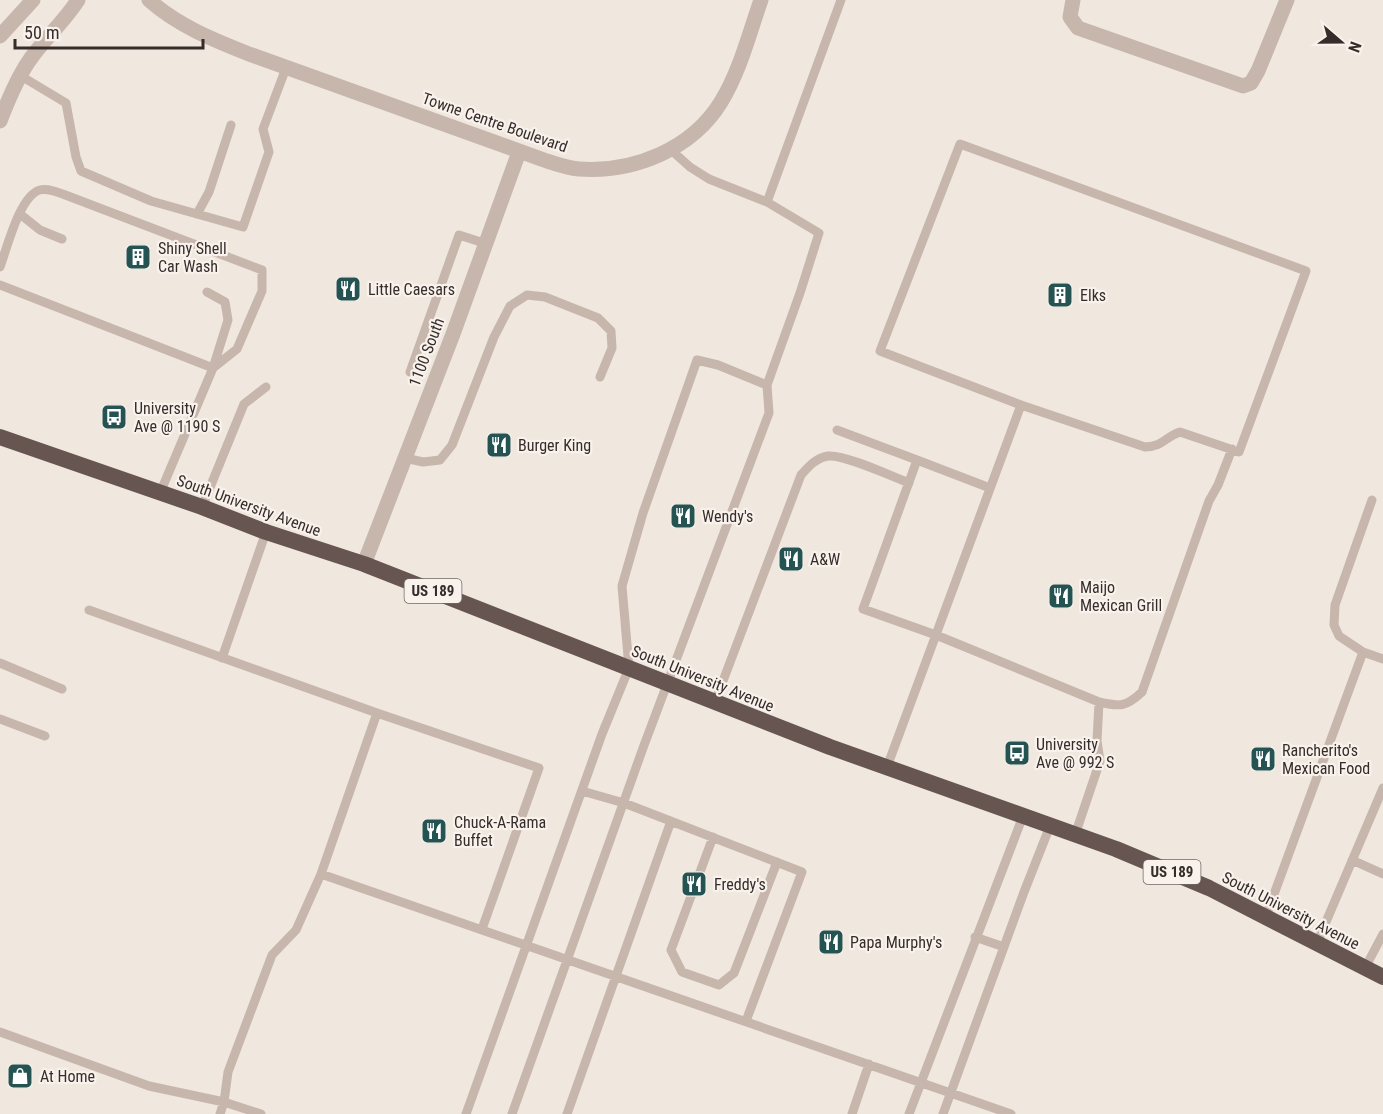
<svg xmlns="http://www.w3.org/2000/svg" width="1383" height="1114" font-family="'Roboto Condensed',sans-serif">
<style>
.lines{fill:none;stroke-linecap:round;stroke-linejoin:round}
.service{stroke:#c7b6ac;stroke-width:9}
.minor{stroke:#c7b6ac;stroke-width:15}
.tertiary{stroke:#c7b6ac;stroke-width:15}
.trunk{stroke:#665550;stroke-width:16}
.labels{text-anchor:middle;stroke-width:4.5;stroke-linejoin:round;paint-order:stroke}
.shield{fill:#f8f1ec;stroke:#706864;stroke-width:1.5}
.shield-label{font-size:15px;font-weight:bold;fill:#362d2a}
.street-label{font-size:16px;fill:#362d2a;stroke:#f8f1ec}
.poi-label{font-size:16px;fill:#362d2a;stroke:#f8f1ec;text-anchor:start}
</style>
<rect width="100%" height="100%" fill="#f0e7df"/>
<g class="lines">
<!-- service -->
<path class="service" d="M21 76 66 103 76 157 81 171 151 201 243 227 269 152 263 129 286 68
M671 150 690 167 709 179 767 202 819 233 800 293 767 385
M767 202 841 0
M20 214 40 230 62 239
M197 214 209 192 231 125
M0 267C7 248 20 195 40 190 48 188 60 193 68 196L262 270V291L237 349 213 368
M0 285 213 368 160 493
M207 292 225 302 228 320 213 368
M410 372 459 235 487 244
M837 430 917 460
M405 458 423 462 440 460 452 445 494 337 510 306 527 295 545 297 598 318 611 331 612 348 600 377
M990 488 917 460 863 609 936 635 1099 702C1120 707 1126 707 1142 692L1209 501 1218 485 1232 449
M1372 500 1335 605 1334 625 1339 636 1363 652 1383 659
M202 507 244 404 266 387
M89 610 377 713 539 768 482 929
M222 658 266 532
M0 663 62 689
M715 702 801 475C809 466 816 458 828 456 844 454 891 476 909 483
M0 719 45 736
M887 767 1021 405 880 351 960 144 1306 271 1239 452 1180 432C1165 437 1164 446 1145 447L1021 405
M582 791 624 803 802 872 746 1021
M1075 835 1100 761 1097 741 1099 702
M713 837 671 950 682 972 719 985 734 973 777 862
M1352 860 1383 874
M321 874 1011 1114
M1266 916 1363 652
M975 937 1004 947
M1317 943 1383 788
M1365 968 1383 934
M0 1032 149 1086 224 1102 261 1114
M220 1114 224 1102 228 1072 272 955 296 930 321 874 377 713
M466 1114 602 734 629 668 622 586 643 513 697 360 718 365 767 385 769 413 643 748 512 1114
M567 1114 671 821
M852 1114 869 1064
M909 1114 1023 816
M943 1114 1024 892 1050 826"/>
<!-- minor -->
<path class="minor" d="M1073 0 1070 17 1078 28 1243 86 1251 83 1258 71 1287 0
M364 564 453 334 519 152"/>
<!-- tertiary -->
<path class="tertiary" d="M149 0C178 26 214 40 249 54L544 160C556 164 567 168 579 169 634 173 692 149 721 102 740 71 749 34 761 0
M0 36 33 0
M0 121C8 100 18 76 31 58 46 37 64 22 78 0"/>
<!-- trunk -->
<path class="trunk" d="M0 437 202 507 266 532 364 564 830 747 1116 849 1209 888 1383 977"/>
</g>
<!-- icons -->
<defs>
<g id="building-square" transform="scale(1.35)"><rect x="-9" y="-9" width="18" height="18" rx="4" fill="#245352" stroke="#f8f1ec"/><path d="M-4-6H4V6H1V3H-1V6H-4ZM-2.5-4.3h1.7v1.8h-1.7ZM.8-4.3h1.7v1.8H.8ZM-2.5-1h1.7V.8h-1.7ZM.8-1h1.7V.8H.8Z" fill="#fff"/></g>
<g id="restaurant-square" transform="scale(1.35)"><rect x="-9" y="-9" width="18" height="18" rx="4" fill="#245352" stroke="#f8f1ec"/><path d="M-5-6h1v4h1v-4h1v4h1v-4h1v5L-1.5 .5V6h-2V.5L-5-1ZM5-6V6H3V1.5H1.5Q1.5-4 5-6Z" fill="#fff"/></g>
<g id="bus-square" transform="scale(1.35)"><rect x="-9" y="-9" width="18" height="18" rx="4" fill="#245352" stroke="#f8f1ec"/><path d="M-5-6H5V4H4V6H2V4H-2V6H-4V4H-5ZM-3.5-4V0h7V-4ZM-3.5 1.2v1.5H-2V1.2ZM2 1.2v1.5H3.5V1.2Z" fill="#fff"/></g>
<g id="shop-square" transform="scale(1.35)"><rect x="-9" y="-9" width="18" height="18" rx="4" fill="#245352" stroke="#f8f1ec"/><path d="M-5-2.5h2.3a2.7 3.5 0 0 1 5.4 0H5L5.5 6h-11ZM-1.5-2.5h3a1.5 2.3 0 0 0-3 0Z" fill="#fff"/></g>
</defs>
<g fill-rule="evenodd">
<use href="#building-square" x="138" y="257"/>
<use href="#restaurant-square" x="348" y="289"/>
<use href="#building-square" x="1060" y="295"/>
<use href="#bus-square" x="114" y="417"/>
<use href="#restaurant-square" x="499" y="445"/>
<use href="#restaurant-square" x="683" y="516"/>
<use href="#restaurant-square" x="791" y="559"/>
<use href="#restaurant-square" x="1061" y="596"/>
<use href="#bus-square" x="1017" y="753"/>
<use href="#restaurant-square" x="1263" y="759"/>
<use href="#restaurant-square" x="434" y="831"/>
<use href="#restaurant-square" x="694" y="884"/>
<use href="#restaurant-square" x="831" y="942"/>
<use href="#shop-square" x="20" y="1076"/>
</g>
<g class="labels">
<!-- shield labels -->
<g class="shield">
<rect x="404.5" y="579" width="57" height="24" rx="4.5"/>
<rect x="1143.5" y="860" width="57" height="24" rx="4.5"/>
</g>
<g class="shield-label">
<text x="433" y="596">US 189</text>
<text x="1172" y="877">US 189</text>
</g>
<!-- street labels -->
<g class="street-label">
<text transform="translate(495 122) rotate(19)" y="6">Towne Centre Boulevard</text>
<text transform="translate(426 352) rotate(-69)" y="6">1100 South</text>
<text transform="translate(249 505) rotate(20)" y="6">South University Avenue</text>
<text transform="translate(703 678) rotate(22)" y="6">South University Avenue</text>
<text transform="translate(1291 910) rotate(27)" y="6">South University Avenue</text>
</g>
<!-- poi labels -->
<g class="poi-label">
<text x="158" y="254">Shiny Shell<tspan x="158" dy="18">Car Wash</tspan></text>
<text x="368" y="295">Little Caesars</text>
<text x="1080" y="301">Elks</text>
<text x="134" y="414">University<tspan x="134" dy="18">Ave @ 1190 S</tspan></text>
<text x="518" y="451">Burger King</text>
<text x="702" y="522">Wendy's</text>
<text x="810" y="565">A&amp;W</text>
<text x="1080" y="593">Maijo<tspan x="1080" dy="18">Mexican Grill</tspan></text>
<text x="1036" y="750">University<tspan x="1036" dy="18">Ave @ 992 S</tspan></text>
<text x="1282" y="756">Rancherito's<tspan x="1282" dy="18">Mexican Food</tspan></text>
<text x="454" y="828">Chuck-A-Rama<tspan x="454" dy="18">Buffet</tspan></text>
<text x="714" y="890">Freddy's</text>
<text x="850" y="948">Papa Murphy's</text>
<text x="40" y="1082">At Home</text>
</g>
</g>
<!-- north arrow -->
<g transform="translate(1341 42) rotate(110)" stroke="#f8f1ec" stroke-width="4.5" paint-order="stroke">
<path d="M0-4.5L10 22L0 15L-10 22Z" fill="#362d2a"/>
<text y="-9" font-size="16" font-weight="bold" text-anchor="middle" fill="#362d2a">N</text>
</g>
<!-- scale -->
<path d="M15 39v9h188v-9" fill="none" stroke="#362d2a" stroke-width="3"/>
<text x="24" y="39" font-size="18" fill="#362d2a" stroke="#f8f1ec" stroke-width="4.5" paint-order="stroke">50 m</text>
</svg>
